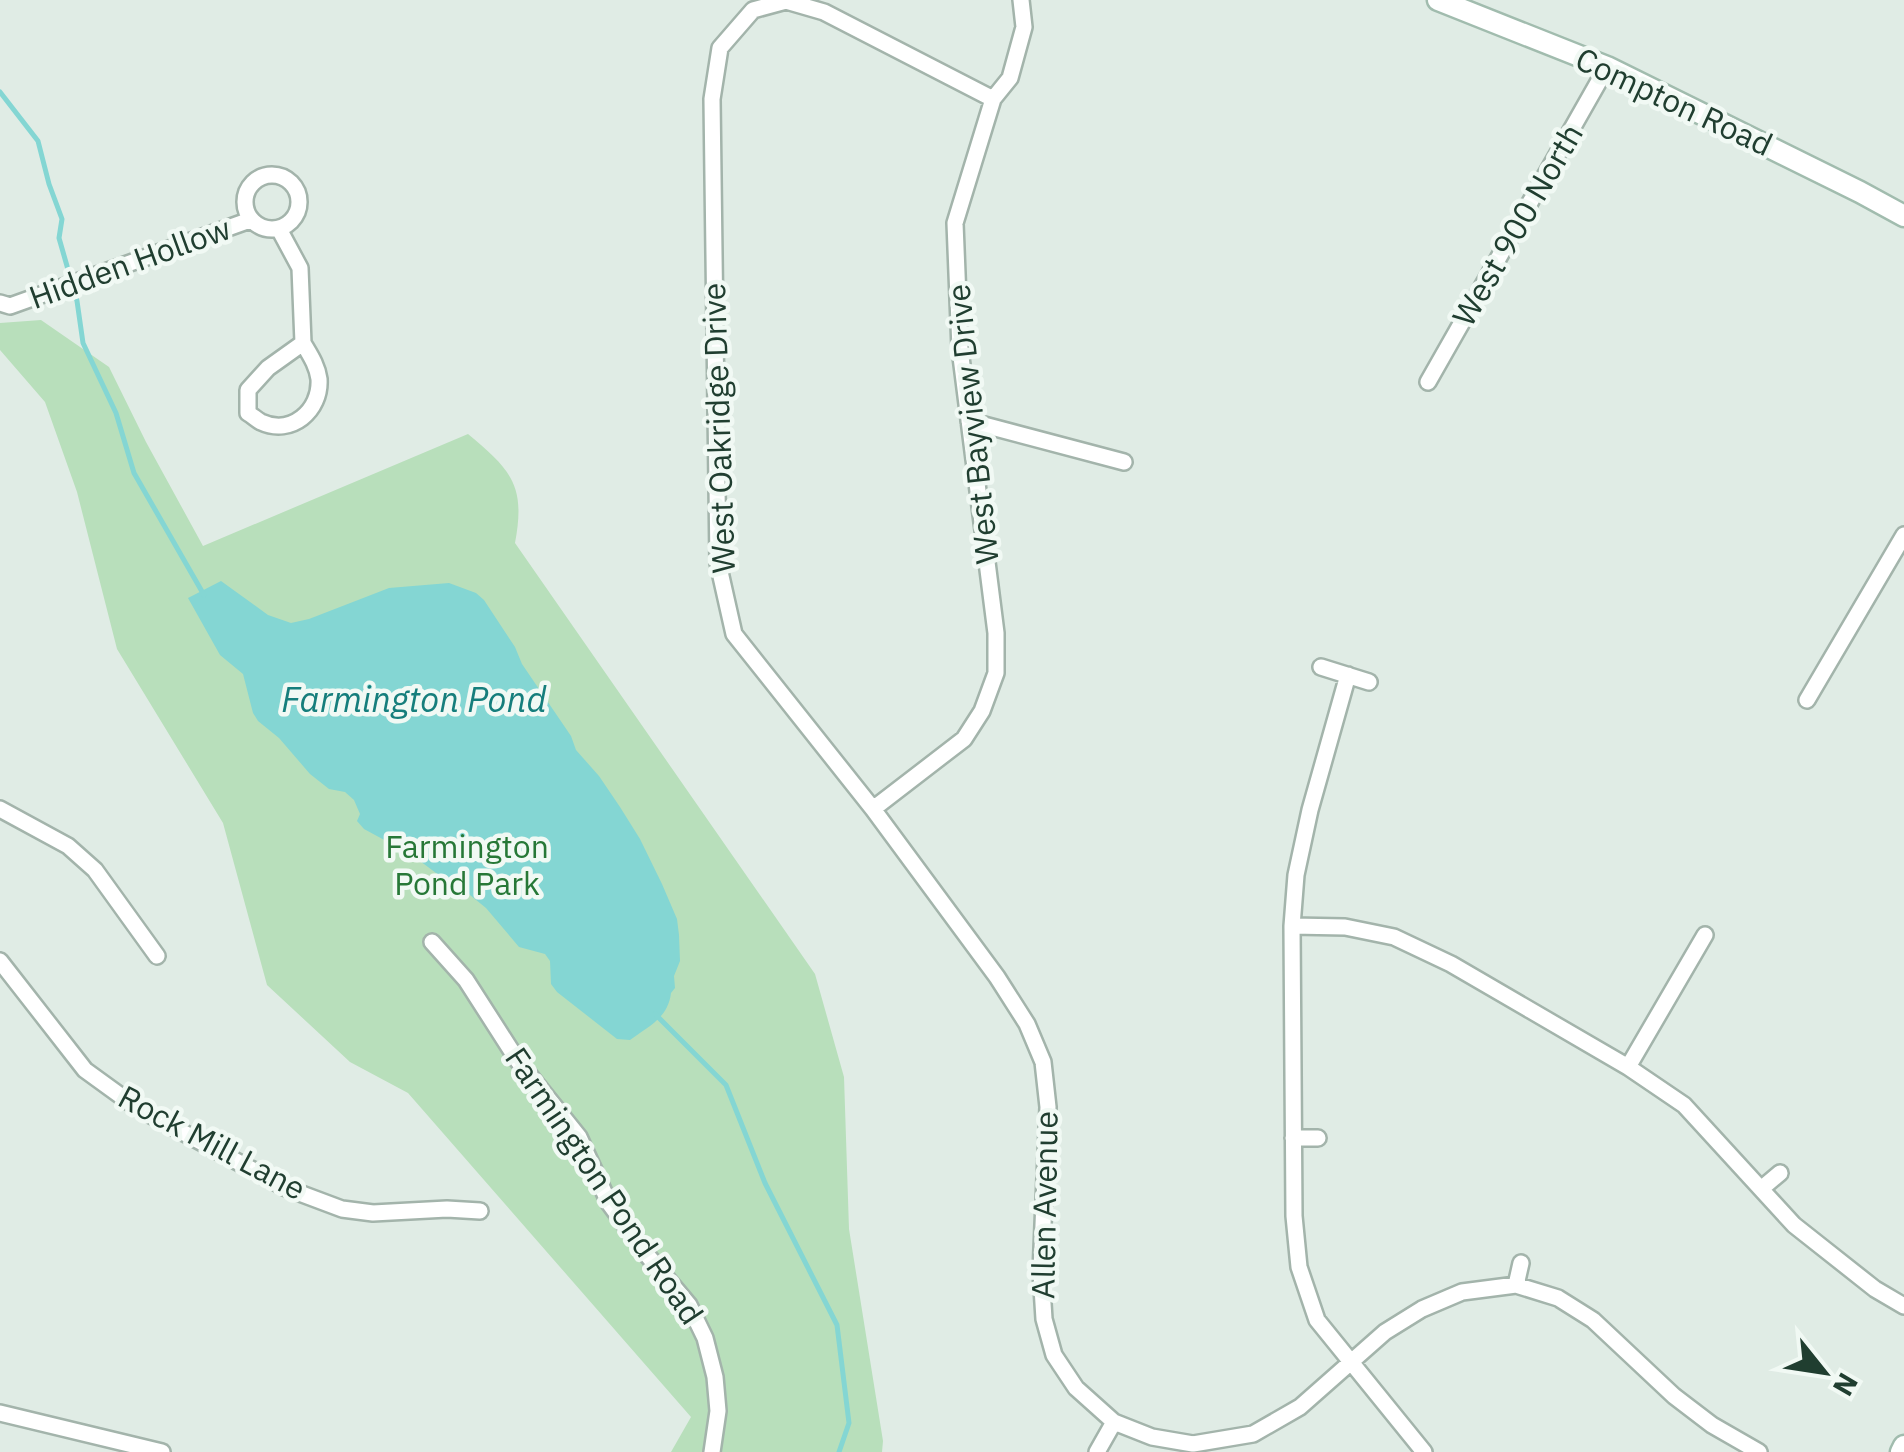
<svg xmlns="http://www.w3.org/2000/svg" width="1904" height="1452" font-family="'IBM Plex Sans',sans-serif">
<style>
.green{fill:#b8dfbb}
.water{fill:#84d6d3}
.lines{fill:none;stroke-linecap:round;stroke-linejoin:round}
.stream{stroke:#84d6d3;stroke-width:5}
.street-casing{stroke:#a3b4ab;stroke-width:20}
.secondary-casing{stroke:#a1bcae;stroke-width:25}
.street{stroke:#fff;stroke-width:15}
.secondary{stroke:#fff;stroke-width:20}
.labels{text-anchor:middle;stroke-width:9;stroke-linejoin:round;paint-order:stroke}
.street-label{font-size:32px;fill:#203e30;stroke:#f1f9f4}
.park-label{font-size:32px;fill:#277837;stroke:#f1f9f4}
.water-label{font-size:35px;font-style:italic;fill:#167e7c;stroke:#f1f9f4}
</style>
<rect width="100%" height="100%" fill="#e0ece5"/>
<!-- green -->
<path class="green" d="M41 320 109 367 146 442 203 546 468 434C511 470 526 485 515 543L815 974 844 1077 849 1229 883 1441 882 1452H671L691 1417 408 1093 350 1062 267 985 223 823 117 649 77 492 45 402 0 350V323Z"/>
<!-- water -->
<path class="water" d="M221 581 268 615 291 623 309 619 389 588 449 583 476 593 484 600 515 647 522 664 571 736 576 750 599 776 620 807 640 839 662 884 677 919 679 935 680 961 674 976 675 988 671 993C668 1018 649 1026 630 1040L617 1039 557 992 551 984 550 961 545 954 519 947 486 908 465 891 440 876 412 855 364 829 357 821 360 814 354 800 345 792 329 789 310 774 279 738 258 721 253 713 243 674 220 655 188 598Z"/>
<g class="lines">
<!-- stream -->
<path class="stream" d="M0 92 38 141 49 184 62 219 59 238 77 301 83 343 116 413 134 473 204 595
M655 1014 726 1085 765 1183 837 1325 849 1423 839 1452"/>
<!-- street casing -->
<g class="street-casing">
<path id="street" d="M993 99 824 12 786 1 753 10 720 48 712 99 718 563 734 634 873 809 997 977 1027 1024 1043 1062 1048 1107 1041 1272 1044 1319 1054 1355 1076 1388 1114 1422 1152 1437 1193 1444 1253 1434 1300 1407 1385 1332 1422 1309 1462 1292 1516 1285 1558 1298 1593 1320 1674 1396 1712 1425 1759 1452
M245 202a27 27 0 1 1 54 0a27 27 0 1 1-54 0Z
M279 229 300 268 303 343 268 368 248 390V413C253 416 257 420 261 422 291 436 321 411 319 379 317 365 310 355 303 343
M0 303 10 306 250 220
M1428 382 1607 67
M969 421 1124 462
M1321 667 1369 682
M1348 675 1310 810 1296 875 1292 926 1294 1216 1299 1267 1317 1320 1424 1452
M1807 700 1904 535
M0 809 68 846 95 870 157 956
M873 809 964 739 982 711 996 673V633L960 349 955 223 993 99 1010 78 1024 27 1021 0
M1292 926 1345 927 1394 937 1451 964 1628 1067 1684 1105 1794 1225 1875 1289 1904 1306
M432 942 466 980 518 1061 579 1137 609 1203 648 1256 689 1305 705 1338 715 1377 718 1411 712 1452
M0 961 85 1070 136 1107 286 1188 342 1209 373 1213 447 1209 480 1211
M1628 1067 1705 935
M1293 1138H1318
M1761 1189 1780 1173
M1516 1285 1521 1263
M0 1413 162 1452
M1097 1452 1114 1422"/>
</g>
<!-- secondary casing -->
<g class="secondary-casing">
<path id="secondary" d="M1438 0 1607 67 1860 192 1904 216
M1901 1452 1904 1446"/>
</g>
<!-- street -->
<use href="#street" class="street"/>
<!-- secondary -->
<use href="#secondary" class="secondary"/>
</g>
<g class="labels">
<!-- street labels -->
<g class="street-label">
<text transform="translate(1674 102) rotate(25)" y="11">Compton Road</text>
<text transform="translate(1518 225) rotate(-60)" y="11">West 900 North</text>
<text transform="translate(130 263) rotate(-20)" y="11">Hidden Hollow</text>
<text transform="translate(973 424) rotate(-96)" y="11">West Bayview Drive</text>
<text transform="translate(719 428) rotate(-92)" y="11">West Oakridge Drive</text>
<text transform="translate(212 1143) rotate(28)" y="11">Rock Mill Lane</text>
<text transform="translate(604 1186) rotate(56)" y="11">Farmington Pond Road</text>
<text transform="translate(1045 1205) rotate(-89)" y="11">Allen Avenue</text>
</g>
<!-- park labels -->
<g class="park-label">
<text x="467" y="858">Farmington<tspan x="467" dy="37">Pond Park</tspan></text>
</g>
<!-- water labels -->
<g class="water-label">
<text x="414" y="712">Farmington Pond</text>
</g>
</g>
<!-- north arrow -->
<g transform="translate(1824 1372) rotate(120)" stroke="#f1f9f4" stroke-width="8" paint-order="stroke">
<path d="M0-8L18 38L0 25L-18 38Z" fill="#203e30"/>
<text y="-15" font-size="28" font-weight="bold" text-anchor="middle" fill="#203e30">N</text>
</g>
</svg>
